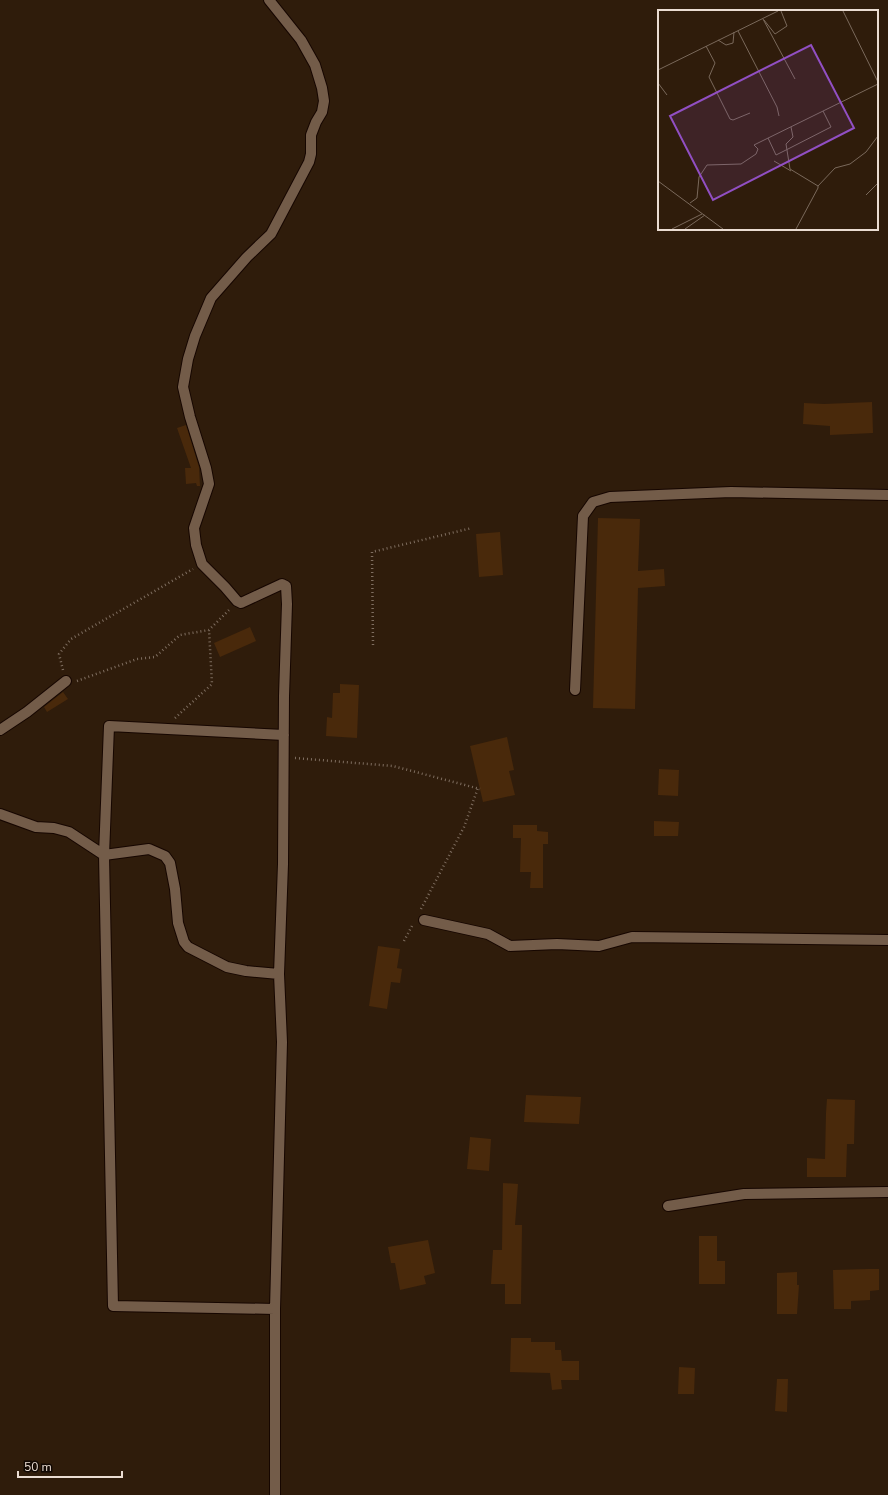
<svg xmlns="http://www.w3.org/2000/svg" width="888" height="1495" font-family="'Nunito Sans',sans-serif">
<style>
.building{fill:#49290b}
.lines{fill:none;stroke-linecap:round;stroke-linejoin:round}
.minor-casing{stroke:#160600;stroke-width:12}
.path{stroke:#7f6e60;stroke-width:2.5;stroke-dasharray:1 3;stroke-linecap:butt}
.minor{stroke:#735c49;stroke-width:10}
.inset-road{fill:none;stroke:#7a695b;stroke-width:1}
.view{fill:#914fc3;fill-opacity:0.15;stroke:#914fc3;stroke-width:2}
.inset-edge{fill:none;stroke:#eadcd2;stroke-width:2}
</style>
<rect width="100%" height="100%" fill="#2f1c0b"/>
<!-- building -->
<path class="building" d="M872 402 873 433 830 435V426L803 424 804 403 824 404Z
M186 425 199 467 200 486H197L196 483 186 484 185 468H191L177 428Z
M598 518 640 519 638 571 664 569 665 586 638 588 635 709 593 708Z
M500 532 503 575 479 577 476 534Z
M250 627 256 641 220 657 214 643Z
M340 684 359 685 357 738 326 736 327 717 332 718 333 693H340Z
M63 692 68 699 47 712 44 707Z
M507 737 514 770 509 771 515 795 483 802 470 746Z
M659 769 679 770 678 796 658 795Z
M654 821 679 822 678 836H654Z
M513 825H537V831L548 832V844H543V888H530L531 872H520L521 838H513Z
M378 946 400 949 397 968 402 969 400 983 391 982 387 1009 369 1006Z
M526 1095 581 1097 579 1124 524 1122Z
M827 1099 855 1100 854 1144H847L846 1177H807V1158L825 1159 826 1113Z
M470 1137 491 1139 489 1171 467 1169Z
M503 1183 518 1184 515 1225H522L521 1304H505V1284H491L493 1250H502Z
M699 1236H717V1261H725V1284H699Z
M428 1240 435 1273 424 1276 426 1284 400 1290 395 1263H391L388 1247Z
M868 1269H879V1290L870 1291V1300L851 1301V1309H834L833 1270Z
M797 1272V1285H799L797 1314H777V1273Z
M511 1338H531V1342H555V1350H561L562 1361H579V1380H561L562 1389 552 1390 550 1373 510 1372Z
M679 1367 695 1368 694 1394H678Z
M777 1379H788L787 1412 775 1411Z"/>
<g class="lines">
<!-- minor casing -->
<g class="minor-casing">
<path id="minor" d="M269 0 301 40 315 65 322 88 324 101 322 112 316 122 311 135V154L309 162 271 234 247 257 211 298 195 336 188 359 183 387 190 417 206 468 209 484 194 528 196 545 202 564 225 587 237 601 241 603 282 584 286 586 287 604 284 696 283 864 279 974 282 1042 275 1309V1495
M575 690 583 516 593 502 610 497 731 492 888 495
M0 730 27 712 66 681
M0 814 36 827 54 828 69 832 104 855 149 849 165 856 170 863 175 889 178 923 184 942 188 947 227 967 246 971 279 974
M424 920 488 934 510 946 557 944 599 946 632 937 888 940
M668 1206 744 1194 888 1192
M275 1309 113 1306 104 855 109 726 284 735"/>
</g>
<!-- path -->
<path class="path" d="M373 645 372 552 472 528
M63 670 59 654 71 639 193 569
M77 681 137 659 155 657 180 635 209 630 230 609
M175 718 212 684 209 630
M295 758 393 766 480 789
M421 909 464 827 478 788
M404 941 413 924"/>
<!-- minor -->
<use href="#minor" class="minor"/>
</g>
<!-- overview -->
<g transform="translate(658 10)">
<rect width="220" height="220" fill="#2f1c0b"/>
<path class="inset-road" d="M185 1 220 72M105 9 137 69M106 10 117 24 129 16 123 1M80 21 119 97 121 106M60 30 68 35 75 33 76 22M48 36 57 53 51 67 72 109 75 110 92 103M0 60 120 1M0 73 9 85M133 117 135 127 128 134 132 159 160 176V178L138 219M110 128 118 145 130 139 173 117 165 101M116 151 133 161M0 171 65 219M160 176 177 158 192 154 208 142 220 126M208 185 220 173M32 193 39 188 41 167 49 155 83 154 98 144 100 139 96 135 98 134 220 74M14 219 44 204M27 219 47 205"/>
<path class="view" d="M153 35 196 118 55 190 12 106Z"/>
<rect width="220" height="220" class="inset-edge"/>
</g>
<!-- scale -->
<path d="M18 1471v6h104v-6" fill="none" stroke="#eadcd2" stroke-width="2"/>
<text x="24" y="1471" font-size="12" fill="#eadcd2" stroke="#110803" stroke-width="3" paint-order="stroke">50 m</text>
</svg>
